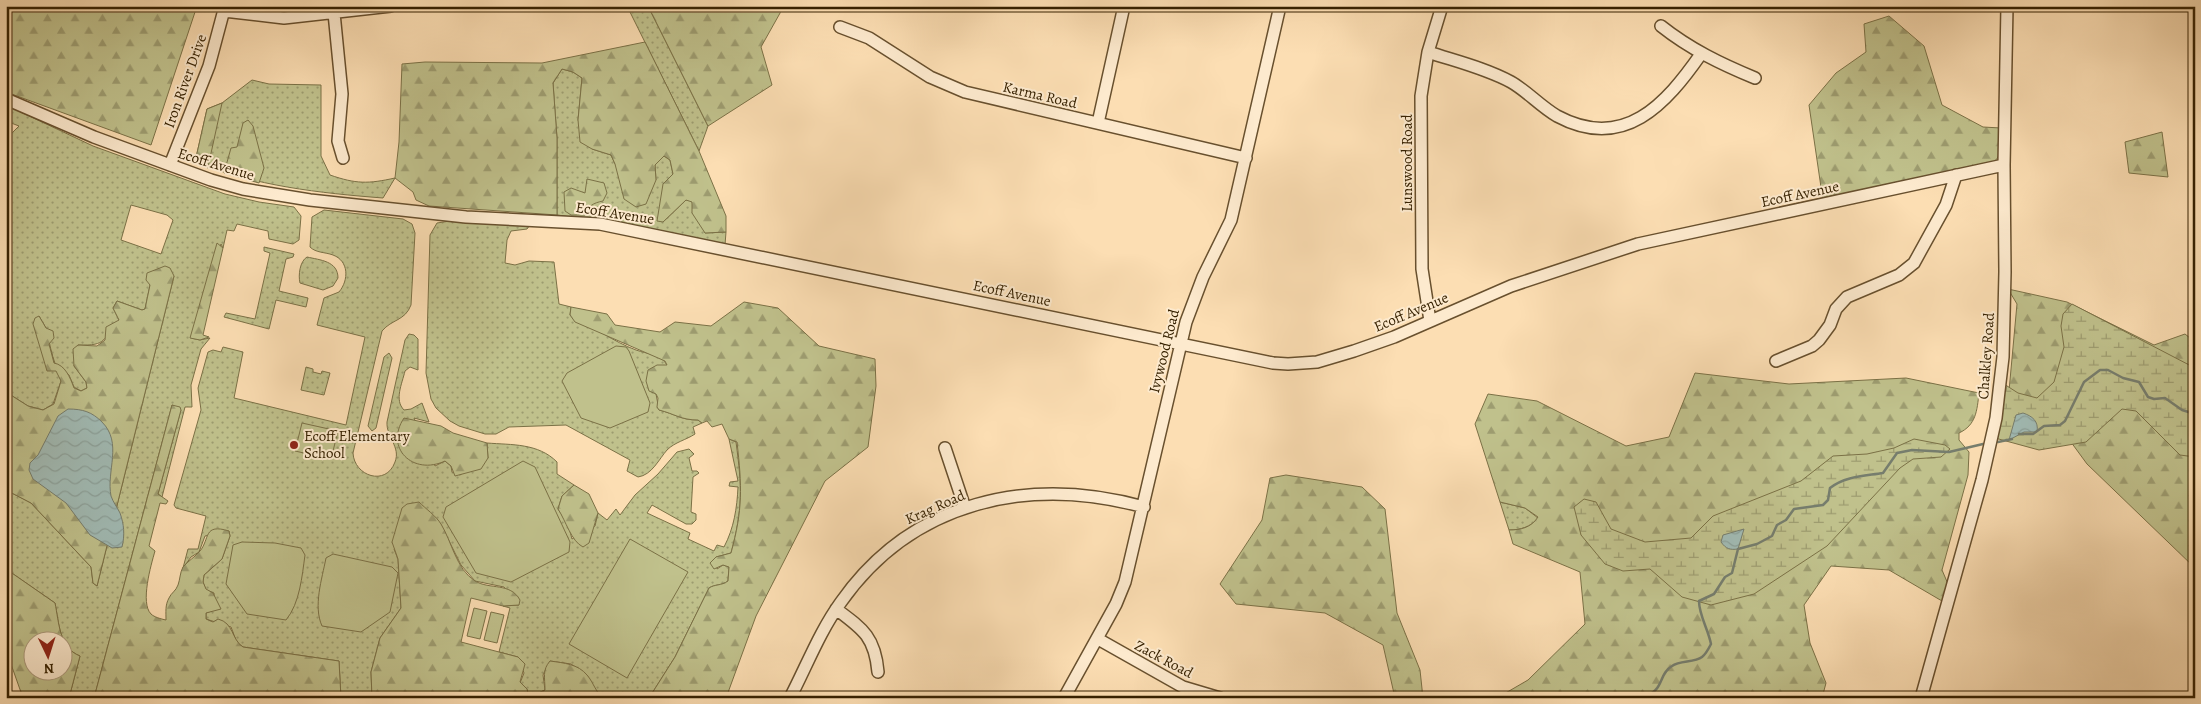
<svg xmlns="http://www.w3.org/2000/svg" width="2201" height="704" font-family="Alegreya,serif">
<style>
.green{fill:url(#green-dots);stroke:#7b7146;fill-rule:evenodd}
.forest{fill:url(#forest-firs);stroke:#7b7146;fill-rule:evenodd}
.wetland{fill:url(#wetland-marsh);stroke:#7b7146}
.pitch{fill:#c0c18c;stroke:#7b7146}
.water{fill:url(#water-waves);stroke:#767d6d}
.lines{fill:none;stroke-linecap:round;stroke-linejoin:round}
.stream{stroke:#767d6d;stroke-width:2.5}
.minor-casing{stroke:#68502e;stroke-width:14}
.minor{stroke:#fdeace;stroke-width:11}
.poi-dot{fill:#8f2418;stroke:#fdeace;stroke-width:2}
.labels{text-anchor:middle;stroke-width:4;stroke-linejoin:round;paint-order:stroke}
.street-label{font-size:15px;fill:#362101;stroke:#fdeace}
.poi-label{font-size:15px;fill:#362101;stroke:#fdeace;text-anchor:start}
</style>
<defs>
<pattern id="green-dots" width="8" height="8" patternUnits="userSpaceOnUse" patternTransform="scale(1.25)"><rect width="8" height="8" fill="#c0c18c"/><path d="M2 2h.1M6 6h.1" fill="none" stroke="#9d9c70" stroke-width="1.8" stroke-linecap="round"/></pattern>
<pattern id="forest-firs" width="22" height="20" patternUnits="userSpaceOnUse" patternTransform="scale(1.25)"><rect width="22" height="20" fill="#c0c18c"/><path d="M5 1l3.5 6h-7zM16 11l3.5 6h-7z" fill="#9d9c70"/></pattern>
<pattern id="wetland-marsh" width="20" height="14" patternUnits="userSpaceOnUse" patternTransform="scale(1.25)"><rect width="20" height="14" fill="#c0c18c"/><path d="M1 5h8M5 5V1M11 12h8M15 12V8" fill="none" stroke="#9d9c70"/></pattern>
<pattern id="water-waves" width="16" height="10" patternUnits="userSpaceOnUse" patternTransform="scale(1.25)"><rect width="16" height="10" fill="#a1bbb5"/><path d="M0 5q4-4 8 0t8 0" fill="none" stroke="#8ba09a"/></pattern>
</defs>
<rect width="100%" height="100%" fill="#fcdeb3"/>
<filter id="stains"><feTurbulence type="fractalNoise" baseFrequency=".004" numOctaves="4"/><feColorMatrix values="0 0 0 0 .2 0 0 0 0 .09 0 0 0 0 .02 0 0 0 .5 -.17"/></filter>
<radialGradient id="worn" r=".72"><stop offset=".6" stop-color="#630" stop-opacity="0"/><stop offset="1" stop-color="#630" stop-opacity=".3"/></radialGradient>
<!-- green -->
<path class="green" d="M627 6H648L708 126 699 151Z
M562 69 573 72 582 78 578 120 592 149 611 155 615 164 656 180 655 165 664 156 670 160 673 174 663 222 686 200 693 201 705 233 726 232 725 245 600 221 557 215V138L553 83Z
M252 80 269 84 321 85V156L330 175C356 184 368 184 395 178L383 198C319 193 256 186 195 162L207 109 222 103Z
M6 105 93 146 225 194 259 202 294 207 301 216 299 240 293 244 269 239 268 231 237 224 234 231 227 230 223 248 221 244 191 338 200 340 210 338 201 349 191 385 192 407H185L162 497 158 494 181 410 172 405 94 698H69L80 656C59 648 59 623 55 603L6 569V490L31 503 91 567 93 583 97 586 174 276 150 285 145 309 142 310 117 301 113 308 119 320C101 339 109 346 78 345L74 366 86 382 87 388 81 391 74 387 69 375 54 363 46 328 39 316 61 381 53 404 43 410 28 406 6 392V139L19 126 6 121ZM131 205 167 215 173 220 161 254 121 240Z
M324 210 403 219 412 224 415 233 411 305C405 321 392 319 382 331L353 453C354 476 386 487 395 462 401 447 386 437 387 422L405 340 409 334 414 335 418 339V370L410 367 405 371C402 384 394 400 404 410L411 409 422 403 429 422 414 418 435 466 445 461 451 466 452 472 460 475 488 458 487 443C512 445 538 443 557 462V474L574 485 562 496 558 509 568 524 572 539 595 526 598 513 607 520 616 509 620 515 635 495 658 474 677 452 689 449 694 454 689 458 692 471H697L699 473 693 477 691 512 696 514V520L692 524H686L652 505 647 513 690 533 688 539 714 551 717 545 724 547C734 528 737 508 738 487L729 486 730 482 738 481 729 439 736 442C742 487 743 508 731 553L716 557 717 569 723 565 729 567 728 581C721 586 715 584 709 588L675 657 649 698H604L597 693 587 675 571 664 550 661 543 675 545 690 534 695 535 698H529L527 689 520 683 524 673 518 657 499 652 510 608 503 606 519 605 504 587 475 581 461 565 440 523 394 549 398 559 401 608 380 638 371 672 372 698H341L339 661 243 647 237 643 231 627 206 619V613L214 610V593L206 590 203 582 204 575 222 559 230 536 229 531 205 536 199 552 191 557 183 568 188 549H198L206 516 176 508 174 505 201 410 198 388 208 352 213 350 221 352 223 347 243 352 234 398 346 425 365 337 317 325 324 298 339 292C349 280 349 261 333 255 325 252 316 253 310 247L312 217Z
M450 221 530 225 527 229 511 231 507 240 505 263 515 265 529 261 554 262 559 304 571 307 570 315C592 326 614 342 636 350 647 354 661 354 667 365L665 366 656 394 659 410C676 414 680 420 698 420L702 423 693 427 695 434C686 440 675 442 667 450 659 459 652 475 638 477L627 471 630 460 566 425 509 427 496 434H485L459 426 450 421 436 408 431 399 426 373 430 235 437 223Z
M264 247 294 254 293 257 286 259 279 291 308 298 306 307 276 300 269 329 224 317 226 313 255 319 270 253 264 251Z
M307 257C320 260 338 261 338 278L333 286 323 290 300 283C298 275 300 261 307 257Z
M389 353 392 358 376 428 372 431 368 426 384 357Z
M306 367 313 369V372L321 374 322 371 330 373 324 395 301 390Z
M1500 502 1525 508 1538 518C1531 527 1520 530 1509 530Z"/>
<!-- forest -->
<path class="forest" d="M6 6H197L151 145 6 92Z
M648 6H784L761 47 772 85 708 126Z
M1889 16 1924 46 1942 105 1983 127 2001 128C2001 141 2004 156 1991 164L1823 201 1809 105 1836 73 1866 52 1864 24Z
M645 42 699 151 726 216V232L705 233 692 213V202L686 200 663 222 657 221 663 184 673 174 670 160 664 156 655 165 656 180 646 204 636 207 624 199 615 164 611 155 592 149 580 142 578 120 582 78 573 72 562 69 553 83 557 138V215L429 206 416 200 413 192 395 178 399 142 402 64 425 62 542 63Z
M222 103 208 167V168L195 162 207 109Z
M248 120 253 126 264 168 259 183 224 173 231 148 237 147 243 123Z
M2162 132 2168 177 2129 173 2125 142Z
M587 179 604 183 607 193 603 201C593 203 588 206 585 215H571L565 211 564 192 571 188 585 193Z
M217 243 223 248 203 335 209 337 200 340 190 338Z
M165 266 170 268 174 276 97 586 93 583 91 567 31 503 6 490V392L28 406 43 410 54 404 61 381 56 371H47L33 324 35 318 39 316 46 328 53 331 54 338 49 344 54 363C65 365 70 377 74 388L81 391 87 388 86 382 74 366 73 349 78 345 97 346 105 340 106 327 119 320 113 308 117 301 142 310 145 309 150 285 146 280 147 273Z
M2008 289 2067 302 2154 345 2185 334 2195 342V388L2050 406 2009 391 2017 304Z
M744 302 778 308 819 346 875 359 876 386 868 447 825 481 756 616 726 698H649L675 657 709 588C715 584 721 586 728 581L729 567 723 565 714 569 710 563 716 557 731 553C743 509 742 487 737 442L729 439 722 424 712 427 707 421 702 423 698 420C681 420 675 414 659 410L657 407 658 398 656 394 649 391 646 381 648 370 657 365H667L665 361 575 322 570 315 571 307 607 314 615 325 660 332 675 322 711 326Z
M1695 373 1789 384 1906 378 1979 393C1977 411 1976 425 1959 433V440L1969 452 1968 475 1942 570 1948 584 1942 601 1889 570 1831 566 1804 605 1810 643 1826 683 1822 698H1497L1528 680 1585 624 1580 572 1513 544 1509 530C1520 530 1531 528 1538 517L1525 508 1500 502 1475 424 1488 394 1537 401 1626 446 1669 437Z
M2119 399 2195 446V568L2087 464 2068 438Z
M172 405 180 407 181 410 158 494 168 501 166 504 160 503 149 546 155 551C151 565 140 603 151 614 154 617 161 619 166 620 166 612 165 605 169 598 171 593 176 591 178 585 180 580 180 572 183 567 188 561 195 557 200 551 210 539 203 523 229 531L230 536 222 559 204 575 203 582 206 589 213 593 221 609 206 613V619L213 622 218 619C234 623 231 639 243 647L339 661 341 698H94Z
M404 418 441 426 453 433 487 443 488 458 481 469 455 476 451 466 445 461C413 476 384 448 404 418Z
M1286 475 1362 487 1385 509 1397 613 1420 670 1423 698H1395L1383 645 1325 613 1236 604 1220 584 1262 520 1270 478Z
M574 485 589 494 598 513 589 543 583 547C571 541 566 521 558 509L562 496Z
M419 502C426 509 436 516 441 524 452 542 456 569 475 581 490 590 510 582 520 600L519 605 503 606 471 598 461 642 518 657 525 664 520 682 527 689 529 698H372L371 672 380 638 401 608 398 559 392 542 402 508 407 504Z
M6 569 55 603C59 622 59 648 80 656L69 698H23L6 650ZM32 642H62V672H32Z
M550 661C564 663 578 664 587 675 594 683 595 692 604 698H535L534 695 545 690C545 678 542 670 550 661Z"/>
<!-- wetland -->
<path class="wetland" d="M2072 304 2195 368V457L2180 455 2136 411 2122 409 2086 442 2039 450 1995 438 2004 384 2018 393 2037 398 2054 382 2064 347 2061 326 2063 314Z
M1914 439 1945 445 1950 449 1941 457 1913 459 1900 468 1827 546 1754 594 1711 605 1682 597 1650 569 1623 571 1605 564 1581 535 1574 507 1584 499 1596 502 1611 529 1645 542 1691 538 1713 516 1801 481 1833 456 1867 454 1894 448Z"/>
<!-- pitch -->
<path class="pitch" d="M616 346 626 347 629 351 650 403 648 412 610 428 581 418 562 381 567 373Z
M302 423 338 431 331 459 295 451Z
M523 461 535 467 570 542 569 552 511 582 476 573 443 517 446 507Z
M630 539 688 572 627 678 569 644Z
M242 542 275 543 301 548 305 555C302 576 300 603 286 620L247 614 226 584 233 545Z
M333 554 392 567 398 573 390 612 361 632 322 626C313 606 322 579 326 558Z
M474 608 487 611 480 639 467 636Z
M491 612 504 615 497 643 484 640Z"/>
<!-- water -->
<path class="water" d="M68 409C83 409 92 412 102 422 123 443 106 471 111 496 113 502 117 507 120 513 124 524 125 535 122 547L112 548 90 535 66 503 33 479 29 470 30 463 38 455 58 416Z
M2023 413C2032 416 2039 421 2037 432H2024L2009 440 2016 415Z
M1744 529 1738 549C1730 550 1726 549 1721 542L1723 535Z"/>
<g class="lines">
<!-- stream -->
<path class="stream" d="M2019 434H2033L2044 426 2060 425 2065 421 2084 382 2100 370H2108L2123 378 2139 382 2148 397 2154 399 2165 398 2182 410 2195 414
M1998 442 2012 439
M1641 698C1666 691 1657 675 1672 666 1680 660 1694 663 1702 657 1706 654 1709 648 1711 644 1708 629 1699 615 1699 601L1714 594 1725 577 1732 573 1738 549 1757 544 1772 536 1777 525 1786 520 1794 509 1823 505 1828 500 1830 488C1845 476 1865 476 1883 473L1897 453 1912 450 1949 452 1983 444"/>
<!-- minor casing -->
<g class="minor-casing">
<path id="minor" d="M224 11 284 18 391 6
M334 13 342 94 338 141 343 158
M1661 26C1690 49 1721 64 1755 78
M840 27 869 38 930 77 965 92 1246 158
M1428 52C1455 61 1485 68 1511 82 1527 91 1540 106 1557 116 1624 152 1666 104 1701 54
M6 99 94 137 211 180 243 189 310 200 466 217 600 224 1273 363 1288 364 1317 362 1354 351 1394 337 1511 286 1638 244 2004 165
M1098 123 1124 6
M170 165 209 66 225 6
M1430 321 1422 269 1421 96 1428 52 1442 6
M1776 361 1812 346 1819 340 1830 325 1836 309 1847 297 1899 275 1914 263 1946 205 1956 175
M945 448 965 508
M836 609C863 629 875 637 878 672
M1098 639 1183 687 1220 698
M791 696C807 665 820 631 841 602 912 501 1029 475 1144 507
M1064 698 1116 604 1125 582 1186 322 1203 277 1231 220 1280 6
M1921 698 1982 480 1996 418 1999 391 2003 357 2005 272 2004 165 2007 6"/>
</g>
<!-- minor -->
<use href="#minor" class="minor"/>
</g>
<!-- markers -->
<circle class="poi-dot" cx="294" cy="445" r="5"/>
<g class="labels">
<!-- street labels -->
<g class="street-label">
<text transform="translate(185 81) rotate(-70)" y="5">Iron River Drive</text>
<text transform="translate(1040 95) rotate(13)" y="5">Karma Road</text>
<text transform="translate(1407 163) rotate(-90)" y="5">Lunswood Road</text>
<text transform="translate(216 164) rotate(17)" y="5">Ecoff Avenue</text>
<text transform="translate(1800 194) rotate(-12)" y="5">Ecoff Avenue</text>
<text transform="translate(615 213) rotate(9)" y="5">Ecoff Avenue</text>
<text transform="translate(1012 293) rotate(12)" y="5">Ecoff Avenue</text>
<text transform="translate(1411 312) rotate(-23)" y="5">Ecoff Avenue</text>
<text transform="translate(1164 351) rotate(-76)" y="5">Ivywood Road</text>
<text transform="translate(1986 356) rotate(-86)" y="5">Chalkley Road</text>
<text transform="translate(935 507) rotate(-24)" y="5">Krag Road</text>
<text transform="translate(1164 659) rotate(28)" y="5">Zack Road</text>
</g>
<!-- poi labels -->
<g class="poi-label">
<text x="304" y="441">Ecoff Elementary<tspan x="304" dy="17">School</tspan></text>
</g>
</g>
<!-- margin -->
<rect width="2201" height="704" fill="none" stroke="#fcdeb3" stroke-width="25"/>
<rect x="8" y="8" width="2186" height="689" fill="none" stroke="#362101" stroke-width="2.5"/>
<rect x="12" y="12" width="2176" height="679" fill="none" stroke="#362101"/>
<!-- north arrow -->
<g transform="translate(48 656) rotate(176)"><circle r="24" fill="#fdeace" stroke="#ad9a7c"/>
<path d="M0-4L9 19L0 12L-9 19Z" fill="#8f2418"/>
<text y="-8" font-size="14" font-weight="bold" text-anchor="middle" fill="#362101">N</text>
</g>
<rect width="100%" height="100%" filter="url(#stains)"/>
<rect width="100%" height="100%" fill="url(#worn)"/>
</svg>
